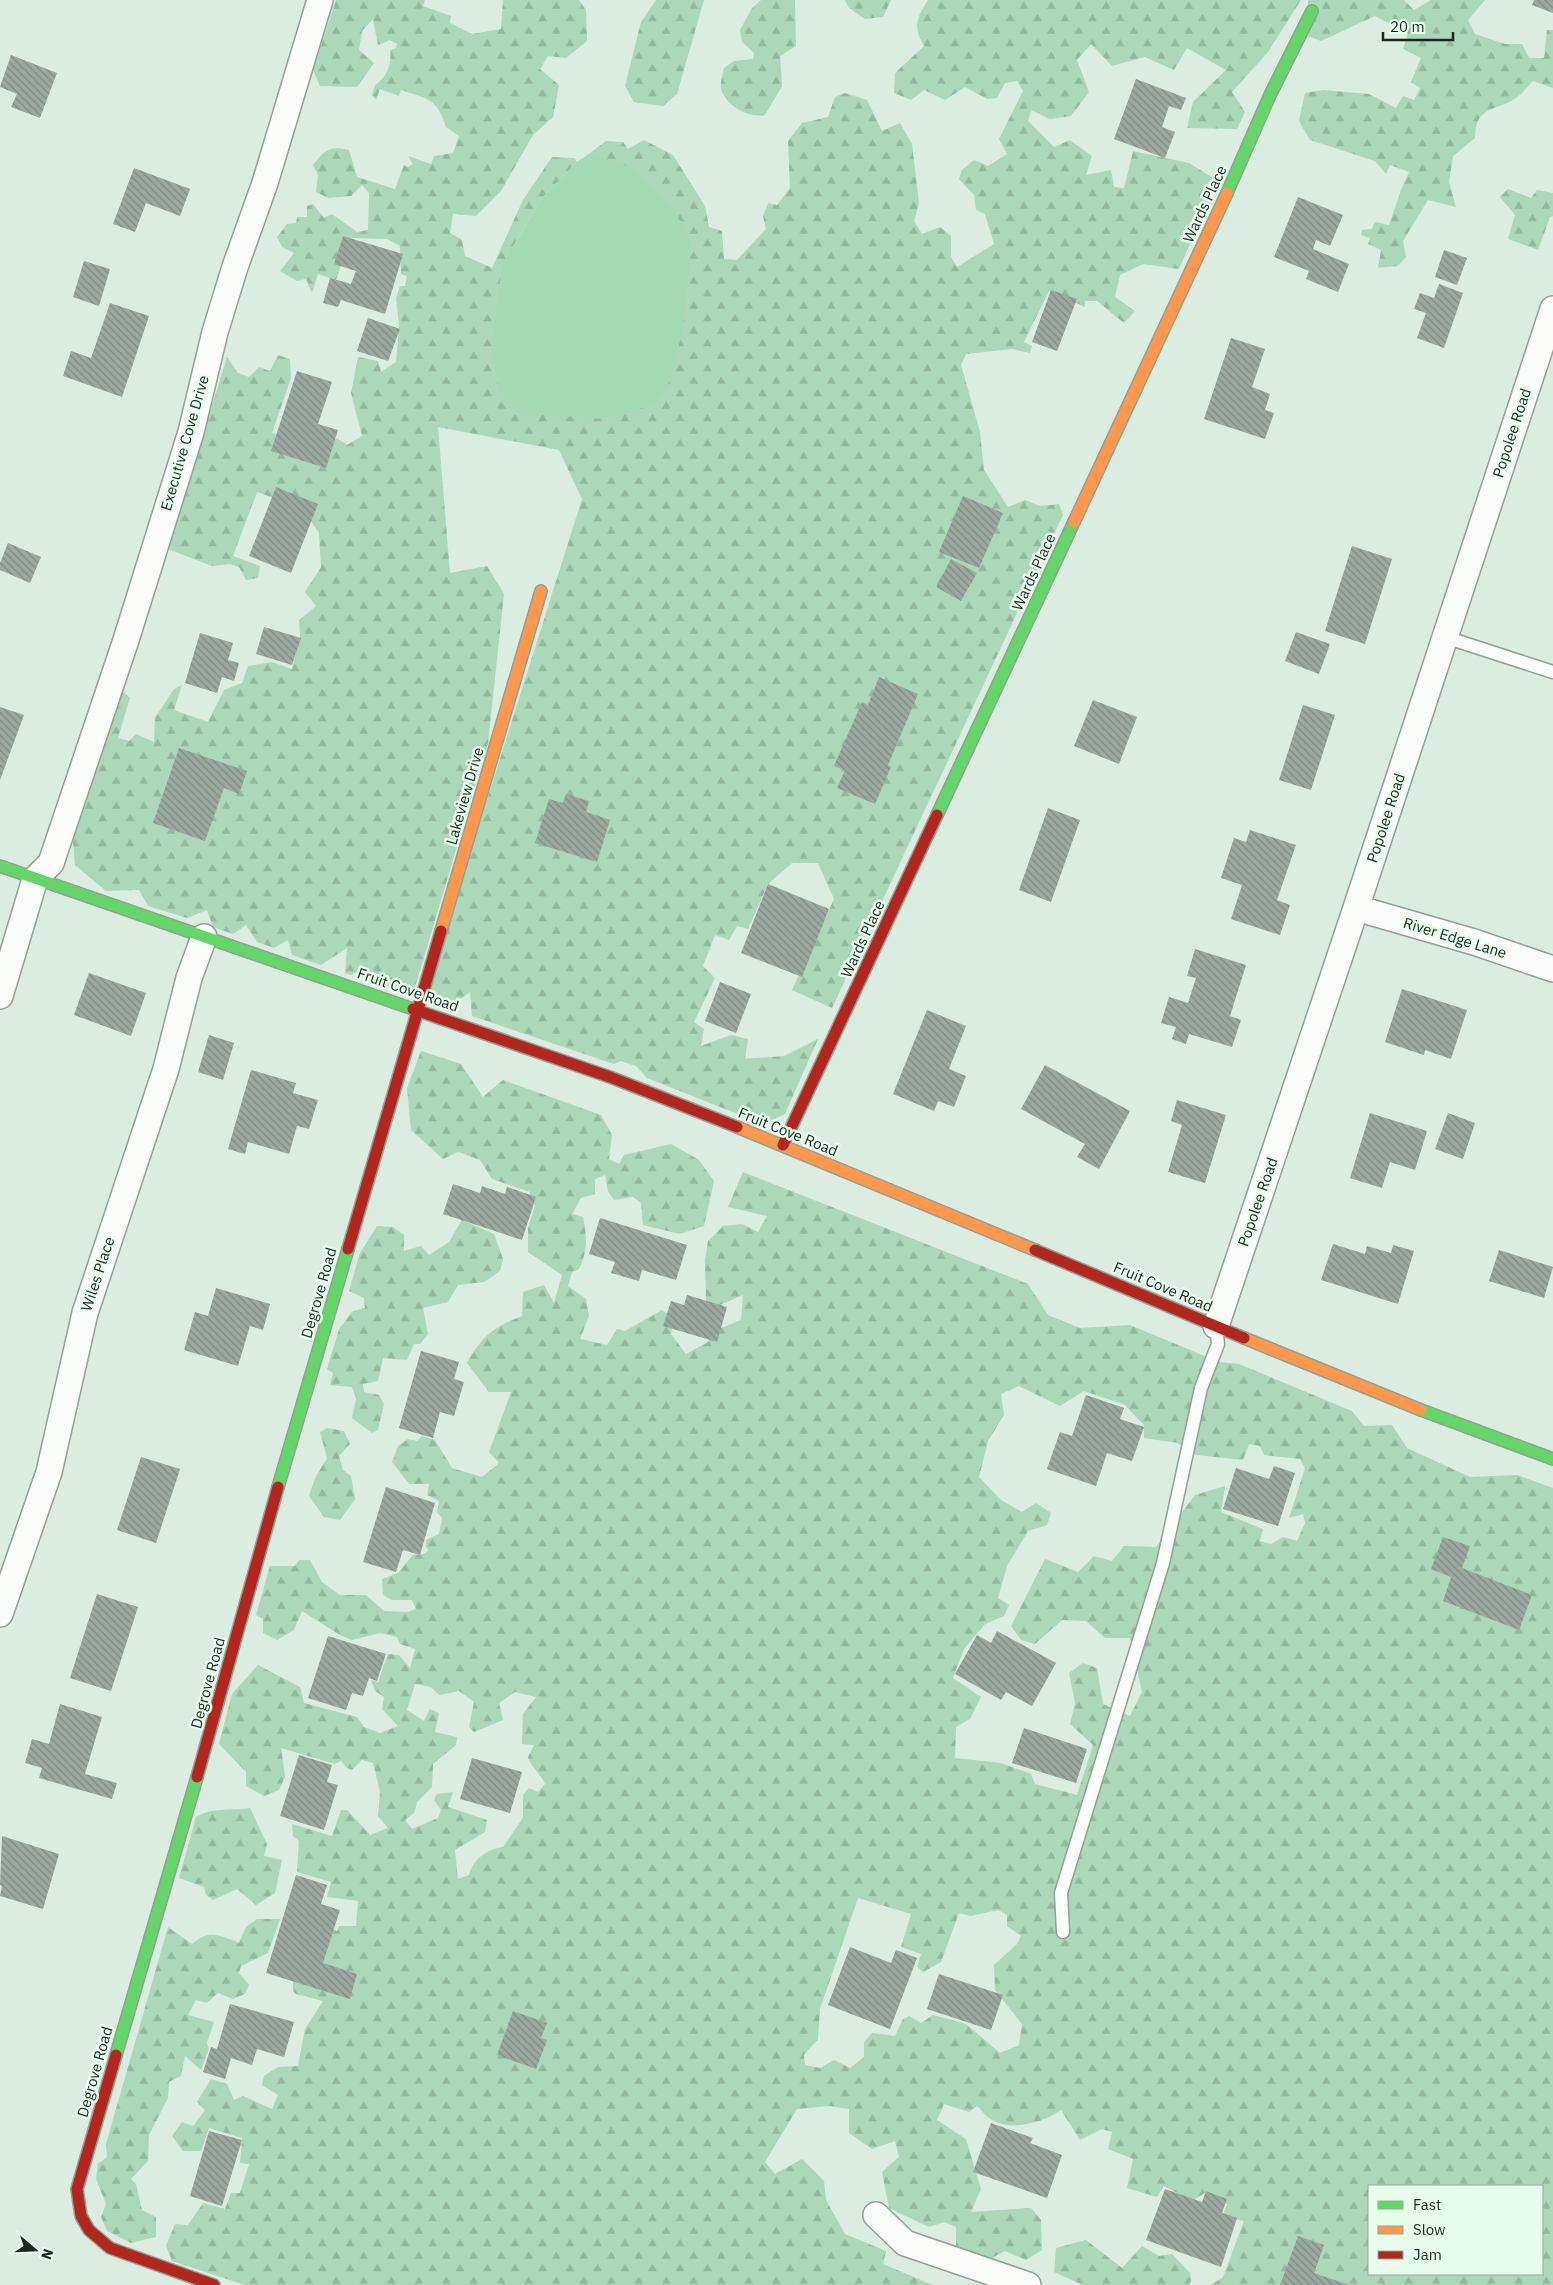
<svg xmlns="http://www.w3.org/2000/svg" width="1553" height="2285" font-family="'IBM Plex Sans',sans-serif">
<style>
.forest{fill:url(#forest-firs);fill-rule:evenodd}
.water{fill:#a3d9b3}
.building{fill:url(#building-back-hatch)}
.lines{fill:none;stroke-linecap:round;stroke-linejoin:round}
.lane-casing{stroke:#92a096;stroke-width:15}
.street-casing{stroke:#92a096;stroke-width:28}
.fast-casing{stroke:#92a096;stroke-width:14}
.slow-casing{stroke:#92a096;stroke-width:14}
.jam-casing{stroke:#92a096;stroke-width:14}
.lane{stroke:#fafcfa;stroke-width:12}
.street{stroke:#fafcfa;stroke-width:25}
.fast{stroke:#63d668;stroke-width:11}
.slow{stroke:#ff974d;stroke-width:11}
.jam{stroke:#b3261e;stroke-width:11}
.labels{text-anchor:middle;stroke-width:5;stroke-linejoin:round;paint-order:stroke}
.street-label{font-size:15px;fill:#1b261e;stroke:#e7feec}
</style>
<defs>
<pattern id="forest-firs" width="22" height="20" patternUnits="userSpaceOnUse" patternTransform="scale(1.25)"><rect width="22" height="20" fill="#aad8b8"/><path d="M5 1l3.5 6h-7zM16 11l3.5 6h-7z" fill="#92b99e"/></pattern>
<pattern id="building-back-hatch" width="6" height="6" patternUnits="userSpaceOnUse" patternTransform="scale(1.25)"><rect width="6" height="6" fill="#9ca9a0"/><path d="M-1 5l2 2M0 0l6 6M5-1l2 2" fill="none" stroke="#7e8982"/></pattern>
</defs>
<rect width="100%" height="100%" fill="#dbece0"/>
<!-- forest -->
<path class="forest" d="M336 0H425L423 6 451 16 450 23 472 34 501 29 503 0H579L586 10 587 41 566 58 548 56 540 69 559 85 553 117 533 135 501 191 476 216 453 214 450 233 462 240 465 256 492 268 523 200 552 157 575 158 577 162 543 197 512 248 597 156H586L606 141 623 142 628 149 644 140 673 155 705 206 709 227 722 231 724 259 737 260 766 229 763 216 768 203 777 205 790 188 788 141 802 123 828 117 835 97 845 93 867 100 882 131 900 123 912 144 919 203 914 221 922 234 940 227 951 236V257L957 267 994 244 985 214 976 210 974 195 959 179 962 170 974 160 988 166 1007 154 999 139 1023 91 1017 81 1005 83 997 98 987 99 965 87 945 100 924 90 911 100 894 93 895 73 924 46C913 26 916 19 928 0H1301L1268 52 1232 92 1245 112 1237 129 1187 128 1193 102 1226 70 1187 48 1174 70 1145 57 1112 66 1091 44 1077 60 1089 92 1071 116 1050 119 1031 110 1028 121 1054 147 1070 140 1092 156 1086 175 1111 170 1114 187 1124 188 1133 151 1189 163 1218 181 1179 269 1143 264 1120 275 1115 297 1135 311 1124 323 1097 301H1085V307L1049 291 1024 342 1032 346 1030 353 1012 349 966 354 961 365 980 432 984 470 1008 507 1025 500 1040 506 1059 504 1063 515 832 1008 792 990 834 899 818 863H792L768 884 748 929 737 926 729 940 715 935 703 966 715 978 694 1022 704 1029 701 1046 731 1035 748 1039 745 1059 784 1056 818 1039 785 1114 763 1124 647 1078 636 1066 621 1061 614 1064 472 1016 470 992 448 1009 425 996 582 499 559 450 438 427 450 573 487 566 504 594 488 743 413 994 389 987 382 976 366 980 361 970 351 975 345 973 347 948 321 965 292 955 288 940 274 948 257 942 246 925 233 934 213 927 207 910 187 918 148 906 139 890 106 891 75 865 73 841 122 691 130 698 118 738 129 741 136 734 154 742 155 718 174 689 182 685 174 710 208 722 224 690 242 683 248 666 272 662 292 669 300 636 299 620 316 606 305 592 321 567 319 533 302 508 257 492 233 556 260 566 258 578 246 580 239 567 230 564 212 566 168 549 227 357 238 373 249 377 259 367 270 371 278 355 290 359 291 378 272 433 313 448 328 446 337 438 347 445 362 436 351 393 358 357 378 361 381 372 396 362 399 326 396 298 400 286H405L407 276 401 274 400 246 387 239 350 238 336 280 318 274 312 293 306 279 297 281 280 271 294 253 282 247 277 237 287 224 296 223 297 217H307V206L313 204 324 218 332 214 357 232 368 230 369 193 362 185 351 196 328 198 316 192 318 175 313 165C324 150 331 145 349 150L357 177 395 189 404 165 408 167 413 164 408 156 431 164 434 156 453 153 459 136 446 127C437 98 428 99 401 90L399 96 380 89 376 100 372 95 375 85C387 77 392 64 390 50L396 48 397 44 390 40 378 45 373 19 362 31 359 50 374 63 357 87 320 86 313 70Z
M656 0H704L677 94 663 106 634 102 625 86 641 22Z
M761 0H795L796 46 780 56 782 86 765 115C748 118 725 106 721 88 720 82 723 74 724 68L734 61 753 59 754 53 742 42 740 30 752 8Z
M845 0H891L883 17 865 19 849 8Z
M1308 0H1404L1414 10 1431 0H1485L1468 20 1475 34 1505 44H1522L1529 58H1544L1547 30H1553V88L1533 81C1527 87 1522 94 1516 98 1494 112 1475 106 1475 138L1453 156 1449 182 1456 207 1428 200 1403 241 1406 257 1398 266 1378 268 1381 250 1368 244 1370 238 1361 235 1362 230 1372 229 1375 222 1389 225 1401 190 1409 172 1390 165 1386 174 1375 161 1310 140 1299 121 1305 93 1323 90 1369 94 1396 108 1403 96 1414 100 1420 88 1411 82 1421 58 1403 49 1408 33 1375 16 1321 41 1308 36Z
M1508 189 1531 198 1537 190 1553 193V216L1550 217 1538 250 1508 239 1515 215 1500 197Z
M421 1051 461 1064 483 1097 503 1080 601 1115 612 1135 609 1159 619 1164 624 1155 671 1144 699 1160 714 1181 704 1226 680 1234 643 1225 641 1203 633 1197 614 1200 608 1191 605 1175 595 1179V1194L581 1198 572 1214 583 1217C587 1237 588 1250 579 1269L572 1272 568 1286 586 1299 589 1316 580 1339 607 1345 617 1329 625 1331 662 1310 674 1318 671 1334 686 1354 708 1342 714 1331 741 1320 743 1295 711 1309 706 1302 705 1260 708 1241 723 1226 742 1224 758 1232 767 1216 728 1207 743 1172 1028 1284 1048 1315 1080 1328 1130 1325 1219 1362 1239 1364 1352 1411 1364 1426 1392 1425 1407 1448 1470 1477 1517 1475 1553 1488V2285H1211L1223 2277 1244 2221 1223 2215 1227 2204 1205 2193 1192 2201 1164 2186 1157 2197 1127 2188 1133 2159 1108 2149 1112 2132 1102 2129 1080 2140 1061 2110C1043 2123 1007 2133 988 2117 984 2114 981 2109 977 2106L969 2112 944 2104 937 2120 966 2139 981 2189 971 2212 1031 2208 1041 2220 1042 2250 1026 2260 1005 2251 990 2259 956 2248V2227L944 2222 929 2227 889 2208 882 2172 899 2157 895 2141 872 2149 849 2133V2109L830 2106 797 2109 765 2162 775 2174 802 2159 824 2181 826 2200 845 2234 886 2251 883 2264 933 2285H245L172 2261 166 2246 175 2224 188 2225 203 2203 225 2209 231 2193H240L249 2164 240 2163 242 2138 209 2128 201 2151H183L172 2136 182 2122 193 2126 205 2110 197 2102 211 2079 227 2084 234 2100 243 2096 272 2109 278 2095 262 2085 264 2076 278 2067 298 2066 305 2029 323 2001 296 1994 293 1991V1978L319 1925 337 1931 339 1926H356L358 1901 327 1897 331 1882 297 1872 299 1841 293 1836 292 1824 332 1836 341 1810H347L370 1835 388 1828 378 1816 380 1792 373 1763 362 1760 352 1770 347 1768 341 1761 335 1764 281 1748 285 1777 279 1790 264 1796 246 1786V1772L219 1744 232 1694 258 1665 300 1687 304 1703 357 1717 364 1727 380 1733 398 1726 382 1709 384 1697 375 1691 371 1680 378 1682 388 1654 399 1655 410 1668 415 1649 400 1644 397 1637 380 1633 352 1640 340 1635 302 1611 294 1630 277 1640 263 1633V1619L256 1615 270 1566H295L299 1560H310L322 1582 340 1595H366L384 1611 408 1612 416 1609 412 1600H392L383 1595 382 1579 398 1573 413 1555 424 1554 429 1550 426 1547V1540L439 1534 442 1518 437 1512 439 1501 427 1495 429 1484H409L392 1462 398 1446 408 1439 417 1441 422 1436 435 1440 452 1468 482 1477 499 1463 489 1452 511 1392H489L467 1363C482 1336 494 1327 522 1316L523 1292 544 1285 554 1303 562 1275 528 1252V1228L535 1205 528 1201 530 1192 492 1179 480 1160 458 1152 443 1159 411 1130 407 1088ZM1019 1386 1060 1406 1084 1391 1125 1405 1144 1425V1438L1178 1443 1196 1455 1243 1460 1249 1444 1260 1446 1264 1455 1300 1459 1305 1468 1289 1518 1303 1514 1305 1523 1297 1541 1283 1537 1271 1544 1260 1541 1263 1529 1221 1512 1225 1486 1195 1495 1156 1547 1124 1546 1112 1561 1094 1556 1078 1572 1045 1559 1011 1626 1021 1640 1035 1644 1062 1620 1086 1621 1105 1638H1130L1142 1692 1130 1716 1103 1704 1097 1668 1083 1663 1069 1673 1075 1703 1070 1724 1093 1745 1077 1795 1035 1784 1031 1774 1001 1763 955 1758 956 1727 970 1719 981 1697 953 1678 964 1649 985 1624 1004 1616 1009 1605 998 1598 1007 1566 1028 1531 1047 1525 1051 1513 1036 1503 1022 1512 1001 1500 979 1477 988 1441 1004 1415 1001 1394ZM415 1684 431 1687 439 1695 459 1691 474 1702 469 1727 474 1732 503 1720 499 1703 515 1692 536 1697 523 1714 522 1744 534 1745 528 1757C532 1768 540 1773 545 1784L538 1792 529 1788 523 1795V1818L503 1847C486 1850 474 1858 469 1875L458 1879 455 1850 485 1832 487 1820 448 1807 453 1792 437 1794 434 1800 441 1810 438 1818 412 1829 405 1820 414 1813 417 1802 432 1787 433 1764 456 1745 457 1737 435 1732 439 1713 430 1709 424 1721 407 1710ZM858 1898 911 1914 901 1947 921 1954 917 1967 923 1972 941 1962 959 1913 971 1916 998 1910 1007 1915V1926L1021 1936 1017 1944 994 1965 995 1990 1022 2024 1019 2045 1000 2053 966 2024 933 2015 921 2023 909 2016 903 2019 895 2036 872 2033 864 2042V2057L850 2068 834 2060 820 2068 805 2065 804 2055 818 2039 820 2009ZM1369 2186H1542V2274H1369Z
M462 1220 494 1234 503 1259 500 1271 484 1282 458 1285 448 1302 423 1308 428 1334 420 1344H414L407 1360 383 1358 378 1381 363 1384 364 1392 379 1395 384 1404 378 1430 372 1433 352 1418 356 1399 352 1387 330 1385 333 1373 327 1369 339 1329 353 1311 365 1308 364 1298 349 1291 360 1253 377 1226 393 1227 404 1235V1251L421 1246 429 1255 449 1242Z
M327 1428 344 1431 350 1444 339 1456 343 1470 351 1476 355 1499 340 1520 324 1517 309 1496 315 1478 327 1458 320 1432Z
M250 1808 267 1844 264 1856 282 1860 275 1893 256 1905 237 1889 213 1900 206 1895 204 1887 179 1878 196 1817C213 1807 230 1811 250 1808Z
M257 1919H280L268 1953 241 1966 239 1973 249 1985 245 1994 233 1999 218 1993 207 2003 196 2000 188 2015 214 2022 207 2043 209 2049 201 2070 185 2056 181 2076 169 2082 168 2098 149 2135 148 2161 131 2179 136 2184 142 2210 156 2217V2237L131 2243 107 2231 101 2217 106 2204 96 2179 98 2164 107 2157 106 2144 168 1927 192 1944C209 1929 219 1935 239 1943L246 1927Z
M1086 2240 1122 2268 1142 2246 1159 2256 1172 2254 1190 2273 1191 2281 1189 2285H1083L1054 2272 1056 2248Z"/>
<!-- water -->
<path class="water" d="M586 156H597L630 167 665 198 684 227 691 247 682 334 668 385 654 405 603 419 518 413 499 389 492 350 501 272 512 248 543 197 577 162Z"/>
<!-- building -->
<path class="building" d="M1534 0H1553V13L1532 5Z
M11 55 57 73 40 118 11 107 17 94 0 87Z
M1136 79 1186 98 1181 110 1169 106 1162 127 1175 132 1165 158 1114 139Z
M134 168 190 189 180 216 146 203 135 232 113 224Z
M1298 197 1343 215 1330 246 1316 240 1313 249 1349 264 1338 292 1306 279 1309 271 1274 257Z
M343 236 403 254 385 314 341 300 338 307 323 303 330 278 351 284 356 271 334 264Z
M1444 250 1467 258 1457 285 1435 277Z
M84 261 110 269 99 306 73 297Z
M1439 284 1463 293 1444 348 1417 338 1426 313 1414 309 1420 293 1434 298Z
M1051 290 1077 299 1057 351 1032 342Z
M110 303 149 316 122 397 63 376 71 351 91 358Z
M368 318 400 329 388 361 357 351Z
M1231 338 1265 349 1252 387 1270 394 1265 410 1274 413 1265 439 1204 419Z
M297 371 332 382 318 424 338 430 326 468 271 451Z
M276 487 318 504 291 573 249 556Z
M963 496 1003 513 979 568 939 552Z
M8 543 41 557 30 583 0 570V563Z
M1352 546 1392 559 1365 644 1325 631Z
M951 559 977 573 961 601 936 587Z
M264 627 301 638 292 665 256 654Z
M1296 632 1330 644 1319 674 1285 661Z
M200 633 233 643 228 660 239 663 234 681 222 677 217 693 185 683Z
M879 677 918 694 888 765 891 767 875 804 837 788 845 770 834 766 862 702 868 705Z
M1093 700 1137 717 1119 764 1074 746Z
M1303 705 1335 715 1311 790 1279 780Z
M0 707 24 715 0 780Z
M179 748 247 771 239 794 224 788 205 841 153 823Z
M566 794 589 801 586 812 610 820 597 862 535 843 549 799 563 803Z
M1048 808 1080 820 1051 902 1019 890Z
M1250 830 1296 845 1277 900 1290 905 1280 935 1231 919 1242 885 1221 878 1234 838 1246 842Z
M768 884 829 909 802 977 741 953Z
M1195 949 1246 965 1230 1016 1241 1020 1232 1047 1189 1034 1186 1044 1172 1039 1176 1027 1161 1023 1169 997 1188 1003 1196 978 1187 976Z
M89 973 146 993 131 1036 74 1015Z
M720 982 751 994 736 1033 705 1021Z
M1402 989 1467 1010 1451 1059 1425 1050 1424 1055 1385 1042Z
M927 1010 966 1026 949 1069 966 1076 954 1107 938 1101 934 1111 893 1094Z
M209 1035 234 1043 223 1080 198 1072Z
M1045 1065 1130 1111 1099 1169 1077 1157 1085 1144 1021 1109Z
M251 1070 296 1083 293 1093 318 1100 309 1129 297 1126 289 1154 248 1142 245 1154 228 1149Z
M1177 1100 1226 1115 1205 1183 1168 1172 1182 1125 1171 1121Z
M1370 1113 1427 1131 1415 1170 1390 1162 1382 1188 1350 1178Z
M1448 1113 1475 1123 1463 1159 1435 1149Z
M453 1184 480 1193 482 1186 505 1194 507 1187 536 1197 522 1240 443 1214Z
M600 1218 687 1245 676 1280 642 1270 639 1281 611 1273 615 1262 589 1254Z
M1333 1244 1365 1254 1367 1246 1391 1253 1393 1245 1414 1251 1398 1304 1321 1280Z
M1499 1250 1553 1267 1544 1298 1489 1281Z
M216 1288 270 1304 263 1330 250 1326 238 1366 184 1350 195 1312 208 1316Z
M687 1295 727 1307 717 1342 663 1326 671 1301 684 1305Z
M421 1351 459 1362 454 1379 464 1382 454 1416 440 1412 433 1438 399 1428Z
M1086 1395 1124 1408 1120 1419 1144 1427 1132 1461 1107 1453 1096 1486 1047 1469 1060 1432 1072 1436Z
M141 1457 180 1469 156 1543 117 1530Z
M1274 1466 1295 1473 1278 1526 1223 1509 1236 1468 1269 1479Z
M386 1487 435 1503 420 1555 403 1550 396 1572 363 1562Z
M1443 1537 1470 1546 1462 1568 1532 1595 1519 1630 1443 1601 1451 1577 1431 1569Z
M97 1594 138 1607 111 1691 70 1678Z
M997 1631 1056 1663 1032 1706 1006 1692 1001 1700 955 1674 977 1635 991 1643Z
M328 1636 386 1654 377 1681 369 1678 363 1696 352 1693 346 1710 308 1698Z
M60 1704 102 1717 85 1774 117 1783 112 1799 39 1778 42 1768 25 1763 32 1739 49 1744Z
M1024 1728 1087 1749 1076 1783 1012 1763Z
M299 1755 332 1765 327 1782 338 1785 324 1830 280 1816Z
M472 1758 522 1772 510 1813 460 1799Z
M2 1836 59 1854 43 1909 0 1896 2 1886 0 1885Z
M296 1875 327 1885 321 1904 340 1910 323 1963 357 1974 350 1999 266 1973Z
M850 1947 891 1963 896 1950 917 1958 890 2029 828 2005Z
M939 1974 1003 1995 991 2030 927 2009Z
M230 2004 294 2022 284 2057 257 2049 252 2065 231 2058 225 2079 203 2072 211 2047 217 2049Z
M513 2011 547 2023 541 2038 547 2040 536 2069 497 2055Z
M991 2123 1033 2138 1030 2143 1062 2155 1047 2198 973 2172Z
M209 2131 242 2140 222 2206 190 2196Z
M1165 2189 1202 2202 1206 2191 1227 2199 1222 2213 1237 2218 1221 2267 1146 2240Z
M1298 2236 1324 2245 1314 2273 1349 2285H1280Z"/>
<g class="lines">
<!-- lane casing -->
<g class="lane-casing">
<path id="lane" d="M1445 637 1553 672
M1063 1932 1061 1893 1163 1563 1201 1388 1218 1344 1216 1326"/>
</g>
<!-- street casing -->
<g class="street-casing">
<path id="street" d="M1356 908 1474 942 1553 969
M0 996 35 879 51 863 126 640 191 432 215 332 235 267 265 183 320 0
M1216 1326 1356 908 1553 309
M0 1614 49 1472 85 1313 166 1069 189 978 204 937
M876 2215 905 2243 1028 2285"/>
</g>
<!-- fast casing -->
<g class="fast-casing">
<path id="fast" d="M1227 193 1270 95 1312 11
M937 815 1074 522
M0 866 413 1009
M1421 1410 1553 1459
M278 1487 348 1249
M116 2055 197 1777"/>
</g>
<!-- slow casing -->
<g class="slow-casing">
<path id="slow" d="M1074 522 1227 193
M441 931 541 591
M737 1127 1035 1250
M1244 1338 1421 1410"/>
</g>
<!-- jam casing -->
<g class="jam-casing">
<path id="jam" d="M413 1009 610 1077 737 1127
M783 1145 937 815
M348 1249 441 931
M1035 1250 1244 1338
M197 1777 278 1487
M116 2055 77 2189 81 2216 89 2230 110 2248 214 2285"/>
</g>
<!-- lane -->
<use href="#lane" class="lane"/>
<!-- street -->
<use href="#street" class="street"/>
<!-- fast -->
<use href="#fast" class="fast"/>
<!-- slow -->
<use href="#slow" class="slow"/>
<!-- jam -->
<use href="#jam" class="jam"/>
</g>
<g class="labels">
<!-- street labels -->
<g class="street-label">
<text transform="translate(1205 204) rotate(-65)" y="5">Wards Place</text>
<text transform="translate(1512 433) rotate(-72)" y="5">Popolee Road</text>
<text transform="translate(185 443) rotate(-74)" y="5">Executive Cove Drive</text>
<text transform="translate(1034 572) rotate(-65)" y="5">Wards Place</text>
<text transform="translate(465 796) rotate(-74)" y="5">Lakeview Drive</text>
<text transform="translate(1386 818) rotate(-72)" y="5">Popolee Road</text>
<text transform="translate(1455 938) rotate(17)" y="5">River Edge Lane</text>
<text transform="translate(863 939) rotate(-65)" y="5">Wards Place</text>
<text transform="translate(408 990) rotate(19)" y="5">Fruit Cove Road</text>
<text transform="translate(788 1132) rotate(22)" y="5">Fruit Cove Road</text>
<text transform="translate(1258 1202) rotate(-71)" y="5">Popolee Road</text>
<text transform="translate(98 1274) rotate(-72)" y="5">Wiles Place</text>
<text transform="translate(1163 1287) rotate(23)" y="5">Fruit Cove Road</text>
<text transform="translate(319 1293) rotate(-74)" y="5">Degrove Road</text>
<text transform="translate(208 1683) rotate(-75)" y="5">Degrove Road</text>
<text transform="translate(95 2072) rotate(-74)" y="5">Degrove Road</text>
</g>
</g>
<!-- legend -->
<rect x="1368" y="2185" width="175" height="90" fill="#e7feec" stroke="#95a89a"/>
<rect x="1378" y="2201" width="25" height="8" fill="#63d668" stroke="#95a89a"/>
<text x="1413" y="2210" font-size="15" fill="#1b261e">Fast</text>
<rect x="1378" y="2226" width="25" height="8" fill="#ff974d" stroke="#95a89a"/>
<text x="1413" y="2235" font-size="15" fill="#1b261e">Slow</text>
<rect x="1378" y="2251" width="25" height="8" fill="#b3261e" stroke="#95a89a"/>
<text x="1413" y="2260" font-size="15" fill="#1b261e">Jam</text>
<!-- north arrow -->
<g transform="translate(35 2250) rotate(109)" stroke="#e7feec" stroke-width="4" paint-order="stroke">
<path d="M0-4L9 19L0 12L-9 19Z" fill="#1b261e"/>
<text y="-8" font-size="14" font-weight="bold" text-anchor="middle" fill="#1b261e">N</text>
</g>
<!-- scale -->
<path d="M1383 32v8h70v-8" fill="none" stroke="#1b261e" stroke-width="2.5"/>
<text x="1390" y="32" font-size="15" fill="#1b261e" stroke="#e7feec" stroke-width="4" paint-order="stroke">20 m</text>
</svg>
